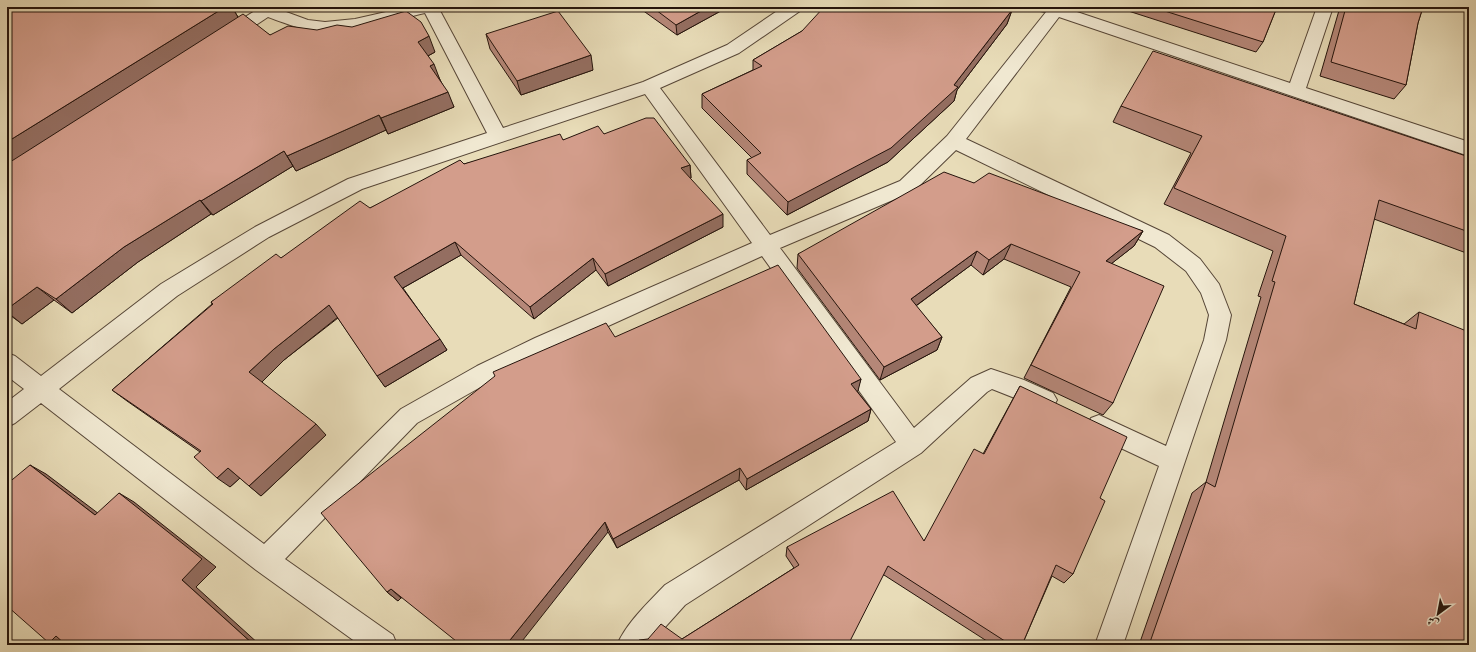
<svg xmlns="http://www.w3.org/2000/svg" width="1476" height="652" font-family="'Libre Bodoni',Amiri,serif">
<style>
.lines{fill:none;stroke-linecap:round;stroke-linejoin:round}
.minor-casing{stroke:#564637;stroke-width:2}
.minor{fill:#f0e8d1;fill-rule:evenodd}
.wall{fill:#b58778;stroke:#25140c}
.shaded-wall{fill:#946e61;stroke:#25140c}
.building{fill:#d39d8b;stroke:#25140c}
</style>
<rect width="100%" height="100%" fill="#e8dcb8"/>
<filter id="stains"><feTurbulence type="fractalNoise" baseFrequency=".005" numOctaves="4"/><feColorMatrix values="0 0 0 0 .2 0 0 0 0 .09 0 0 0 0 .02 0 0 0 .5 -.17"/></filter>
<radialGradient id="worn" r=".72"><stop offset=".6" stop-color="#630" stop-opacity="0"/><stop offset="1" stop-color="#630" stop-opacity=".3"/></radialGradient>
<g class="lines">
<!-- minor casing -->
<g class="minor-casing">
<path id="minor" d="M261 7H280L278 9 308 20 325 22 355 19 408 7H438L503 128 643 82 727 45 783 7H802L800 11 739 53 660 88 770 235 900 181 947 136 1046 12 1040 11 1038 7H1062L1290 83 1317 7H1333L1306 88 1469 142V156L1059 17 966 139 1169 235 1200 259 1219 284 1231 315 1226 340 1123 645H1095L1159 466 1091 434 1087 426 1091 418 1099 415 1166 446 1204 340 1209 315 1201 293 1186 271 1155 247 956 150 914 191 780 248 914 428 971 378 991 369 1024 380 1053 393 1057 400 1053 407 1045 410 992 389 987 392 921 453 685 605 649 645H617C627 622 648 603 665 585L896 442 762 256 551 352 493 380 417 423 285 559 393 635 397 645H360L256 570 41 403 15 423 7 427V402L24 389 7 376V353L15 356 41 376 161 284 255 227 348 179 487 133 425 13C390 21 349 37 312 31 297 28 282 22 268 17L233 40 227 41 221 40 219 36 221 32ZM645 94 752 243 535 338 477 366 401 409 264 544 59 389 177 296 269 237 362 189Z"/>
</g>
<!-- minor -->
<use href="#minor" class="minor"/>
</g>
<!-- wall -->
<path class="wall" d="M7 7H232L238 17 270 35 435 52 428 56 454 107 388 134 386 130 296 171 293 166 213 215 211 214 138 262 72 313 54 300 22 324 7 313Z
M638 7H728L677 35Z
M1119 7H1277L1263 42 1256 52 1119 8Z
M1340 7H1423L1418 23 1406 85 1394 99 1320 76Z
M1461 7H1469V9Z
M1012 10 1007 24 957 90 954 101 888 162 787 215 747 174V160L752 158 702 108V94L753 70V60L802 31Z
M486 34 593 70 521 95 490 49Z
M1121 106 1469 157V254L1374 219 1354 304 1404 324 1419 312 1469 645H1139L1192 493 1206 482 1261 297 1258 296 1273 251 1164 204 1191 153 1113 122Z
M604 134 690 165 691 178H690L723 227 608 286 596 270 534 319 461 255 403 288 447 350 385 387 338 318 284 360 261 382 326 435 261 496 240 478 230 487 200 452 127 401 112 390 212 304 211 302 281 258 370 208 464 164 563 140Z
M974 183 1143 231 1134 246 1112 263 1113 403 1103 415 1024 378 1071 287 1004 259 983 275 971 265 916 306 942 337 937 350 880 380 797 268 798 254Z
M861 379 857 391 871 409 868 421 746 490 739 480 617 548 608 532 401 598 398 601 387 592Z
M1020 386 1100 498 1073 574 1064 583 1052 576 1022 645H993L884 575 682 639 794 568 786 556 787 547 924 541 983 454Z"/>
<!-- shaded-wall -->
<path class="shaded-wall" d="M225 7H232L239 19 7 167V142Z
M708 7H728L677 35 676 25Z
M1012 10 1007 24 957 90 954 101 888 162 787 215 788 202 954 85Z
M429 36 435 52 424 58 418 42Z
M591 55 593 70 521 95 517 81Z
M434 64 440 80 436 81 430 66Z
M448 92 454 107 388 134 381 118Z
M379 115 386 130 296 171 287 156Z
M284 151 293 166 213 215 201 201Z
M690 165 691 178 682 182 681 168Z
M200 200 211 214 138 262 72 313 56 299 124 247Z
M723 214V227L608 286 605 274Z
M1143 231 1134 246 1097 275 1106 261Z
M455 242 461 255 401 289 394 277Z
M1011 244 1004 259 983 275 989 260Z
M977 251 971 265 906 313 911 299Z
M593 258 596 270 534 319 530 307Z
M37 287 54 300 22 324 7 312V309Z
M329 305 338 317 284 360 260 384 249 372 274 349Z
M942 337 937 350 880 380 884 367Z
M440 339 447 350 385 387 377 376Z
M861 379 858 391 848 396 851 384Z
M871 409 868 421 746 490 747 479Z
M316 424 326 435 261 496 249 486Z
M30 465 46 474 111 523 95 515Z
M228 468 240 478 230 487 217 478Z
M740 468 739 480 617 548 613 539Z
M119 493 134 502 216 567 196 587 260 645H254L182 580Z
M605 522 608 532 519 645H506Z
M391 589 401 598 398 601 387 592Z
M56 636 72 645H54L49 643Z"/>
<!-- building -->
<path class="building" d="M7 7H225L7 142Z
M652 7H708L676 25Z
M824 7H1004L1012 10 954 85 958 87 891 148 788 202 747 160 761 153 702 94 762 66 753 60 802 31Z
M1152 7H1277L1263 42Z
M1346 7H1423L1418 23 1406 85 1331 62Z
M406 11 421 22 429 36 418 42 434 64 430 66 448 92 381 118 379 115 287 156 284 151 201 201 200 200 124 247 56 299 37 287 7 309V164L243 14 270 35 288 26 317 30 337 25 352 27Z
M558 11 591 55 517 81 486 34Z
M1153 51 1469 157V232L1379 200 1354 304 1416 329 1419 312 1469 332V645H1274L1268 642 1267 645H1149L1206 482 1215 487 1275 282 1272 281 1286 236 1174 188 1202 136 1121 106Z
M646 118H654L690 165 681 168 723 214 605 274 593 258 530 307 455 242 394 277 440 339 377 376 329 305 274 349 249 372 316 424 249 486 228 468 217 478 194 457 201 451 112 390 213 304 211 302 276 254 281 258 360 201 370 208 460 160 464 164 560 134 563 140 598 126 604 134Z
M944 172 974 183 989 173 1143 231 1106 261 1164 286 1113 403 1031 365 1080 272 1011 244 989 260 977 251 911 299 942 337 884 367 798 254Z
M778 265 861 379 851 384 871 409 747 479 740 468 613 539 605 522 506 645H461L391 589 387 592 321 513 495 376 493 372 606 323 615 337Z
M1020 386 1127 437 1100 498 1105 501 1073 574 1056 565 1022 645H1011L888 566 848 645H635L639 640 648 639 661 624 682 639 799 565 787 547 893 491 924 541 974 449 984 454Z
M30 465 95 515 119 493 202 559 182 580 254 645H66L56 636 49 643 7 606V484Z"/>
<!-- margin -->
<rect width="1476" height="652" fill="none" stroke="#e8dcb8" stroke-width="24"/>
<rect x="8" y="8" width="1460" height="636" fill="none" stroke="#25140c" stroke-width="2"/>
<rect x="12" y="12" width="1452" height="628" fill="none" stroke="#25140c"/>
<!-- north arrow -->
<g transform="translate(1438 614) rotate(212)" stroke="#f0e8d1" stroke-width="3" paint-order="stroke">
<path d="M0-3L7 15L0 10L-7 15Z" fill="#25140c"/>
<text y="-6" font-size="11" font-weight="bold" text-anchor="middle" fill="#25140c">ش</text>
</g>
<rect width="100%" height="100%" filter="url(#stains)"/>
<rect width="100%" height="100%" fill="url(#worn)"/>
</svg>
